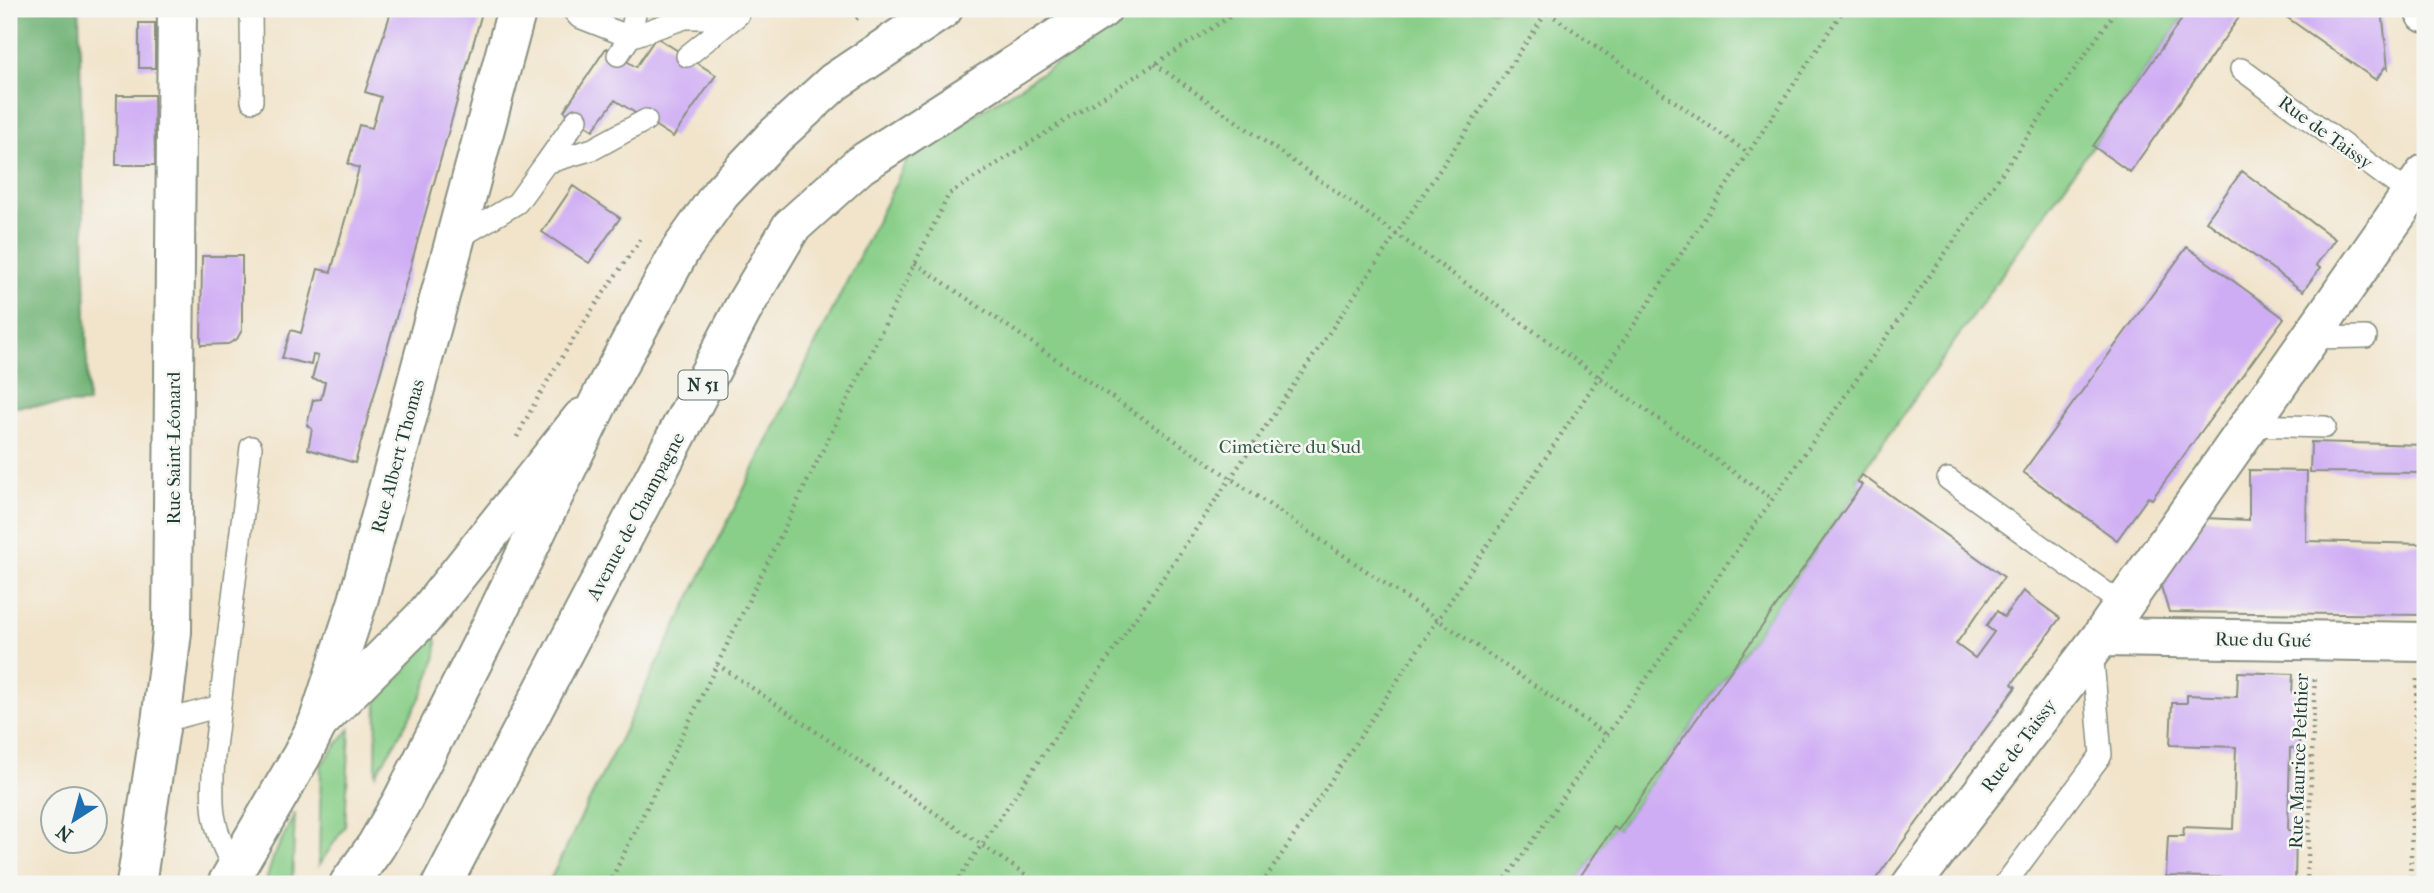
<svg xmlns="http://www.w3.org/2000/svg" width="2434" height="893" font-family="'IM FELL French Canon',serif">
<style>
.green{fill:#8acf89;stroke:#54865e;stroke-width:2}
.forest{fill:#6fb275;stroke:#477854;stroke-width:2}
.building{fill:#cfadf4}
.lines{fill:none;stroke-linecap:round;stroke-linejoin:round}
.lane-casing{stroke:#889080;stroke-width:24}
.street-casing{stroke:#889080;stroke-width:42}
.secondary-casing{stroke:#889080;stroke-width:42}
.primary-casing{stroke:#889080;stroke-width:42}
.path{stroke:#889080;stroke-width:4.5;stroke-dasharray:2 5;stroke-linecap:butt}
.lane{stroke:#fff;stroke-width:21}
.street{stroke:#fff;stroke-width:38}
.secondary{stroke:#fff;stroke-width:38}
.primary{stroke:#fff;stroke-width:38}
.labels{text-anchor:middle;stroke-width:5;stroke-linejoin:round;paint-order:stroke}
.shield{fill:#f6f6f2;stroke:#60746d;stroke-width:2}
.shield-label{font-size:18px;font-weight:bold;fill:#1f3d34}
.street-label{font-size:19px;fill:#1f3d34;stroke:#f6f6f2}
.park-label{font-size:19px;fill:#345a45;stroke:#f6f6f2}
</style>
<rect width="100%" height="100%" fill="#f6f6f2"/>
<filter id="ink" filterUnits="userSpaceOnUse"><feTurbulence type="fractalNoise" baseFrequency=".0143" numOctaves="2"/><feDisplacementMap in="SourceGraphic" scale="14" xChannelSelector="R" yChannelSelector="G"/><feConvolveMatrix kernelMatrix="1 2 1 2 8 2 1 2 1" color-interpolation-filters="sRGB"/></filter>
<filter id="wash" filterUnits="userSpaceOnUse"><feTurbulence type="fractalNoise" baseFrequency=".00686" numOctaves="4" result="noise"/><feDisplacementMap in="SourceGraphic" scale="28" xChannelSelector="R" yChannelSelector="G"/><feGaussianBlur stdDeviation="1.57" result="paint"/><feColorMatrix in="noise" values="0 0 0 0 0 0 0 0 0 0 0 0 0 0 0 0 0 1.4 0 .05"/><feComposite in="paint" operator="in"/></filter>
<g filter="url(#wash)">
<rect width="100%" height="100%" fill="#f1e4cb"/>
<!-- green -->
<path class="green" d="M1143 9H2189L1857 480 1862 485 1618 830 1614 828 1575 884H548L909 156Z
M432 638H436C444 670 393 745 376 774L377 698Z
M350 728 345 826 319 865 321 765Z
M295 813 292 884H265L273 858Z"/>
<!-- forest -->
<path class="forest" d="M9 9H79L88 403 9 407Z"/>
<g id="blocks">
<!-- building -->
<path class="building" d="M392 9H483L355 463 308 449 312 429 307 425 313 400 321 399 325 382 312 379 318 356 313 355 311 365 282 358 291 330 301 333 318 269 331 272 359 168 348 164 359 125 372 128 381 97 365 92Z
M2189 9H2245L2130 172 2093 146Z
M2275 9H2382L2388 69 2385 67 2376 80Z
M139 23H155V68H139Z
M656 37 716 75 673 137 615 100 593 130 564 111 606 48 636 67Z
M117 95H154L155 165H116Z
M2242 171 2335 239 2316 265 2320 268 2303 291 2206 221Z
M573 186 620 218 589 263 542 232Z
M2187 247 2284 318 2152 499 2148 497 2117 540 2023 472Z
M202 256H242V330L237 339 228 344 201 345Z
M2311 442 2425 445V473L2310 472Z
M2249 470 2307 471 2306 541 2425 544V615L2169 612 2159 580 2204 518 2249 520Z
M1862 475 2004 577 1956 644 1975 658 1994 632 1986 626 1997 611 2004 617 2023 591 2060 618 2012 684 2016 687 1872 884H1575L1614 827 1618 830 1862 485 1857 481Z
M2238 672 2293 674 2292 694 2301 693 2299 749 2290 748 2288 830 2296 831 2295 884H2248V878L2166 876 2168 836H2183L2184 827 2233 829 2236 747 2170 745 2172 703H2187V695L2237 697Z"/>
</g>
</g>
<g filter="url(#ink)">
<use href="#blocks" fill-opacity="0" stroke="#889080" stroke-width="2"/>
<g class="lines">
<!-- lane casing -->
<g class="lane-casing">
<path id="lane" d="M251 9 252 101
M572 9 579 17 630 37 636 9
M618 55 630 37 685 18H734
M687 56 738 15
M2241 69 2411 195
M546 163 577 119
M455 240 517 203 546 163 593 149 646 120
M2310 338 2366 337
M2249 425 2325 427
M1948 479 2123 605
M161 722 220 706
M236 871C210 828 211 804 214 756L251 447
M2005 884 2101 755 2092 649"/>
</g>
<!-- street casing -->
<g class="street-casing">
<path id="street" d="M2425 9V13
M2101 637 2425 642
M318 723 423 618 582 418
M136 884 161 722 172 632 177 9
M1912 884 2101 637 2425 174"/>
</g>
<!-- secondary casing -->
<g class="secondary-casing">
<path id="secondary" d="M227 884 302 755 318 723 358 601 517 9"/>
</g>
<!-- primary casing -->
<g class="primary-casing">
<path id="primary" d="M349 884 376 846 402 801 493 622 605 389 680 251 721 193 774 137 834 82 943 9
M442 884 745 305 791 227 860 165 1102 9"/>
</g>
<!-- path -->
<path class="path" d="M1543 9 1748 153
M856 19 869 9
M1155 64 1772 499
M915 263 1607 735
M517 437C552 367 598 301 642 237
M717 664 1039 884
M609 884 949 194 1242 9
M955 884 1549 9
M1262 884 1844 9
M1502 884 2117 9
M2307 884 2315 675
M2410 884 2417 677"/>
<!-- lane -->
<use href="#lane" class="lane"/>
<!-- street -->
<use href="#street" class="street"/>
<!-- secondary -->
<use href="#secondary" class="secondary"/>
<!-- primary -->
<use href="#primary" class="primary"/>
</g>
</g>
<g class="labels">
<!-- shield labels -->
<rect class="shield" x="678.5" y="370.5" width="49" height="29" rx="5"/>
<g class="shield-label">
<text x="703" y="391">N 51</text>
</g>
<!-- street labels -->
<g class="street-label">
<text transform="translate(2326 132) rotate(36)" y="7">Rue de Taissy</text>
<text transform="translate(173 448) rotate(-90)" y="7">Rue Saint-Léonard</text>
<text transform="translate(397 456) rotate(-75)" y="7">Rue Albert Thomas</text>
<text transform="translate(635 516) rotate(-62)" y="7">Avenue de Champagne</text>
<text transform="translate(2263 639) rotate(1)" y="7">Rue du Gué</text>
<text transform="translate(2018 745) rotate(-53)" y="7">Rue de Taissy</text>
<text transform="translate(2298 761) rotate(-88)" y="7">Rue Maurice Pelthier</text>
</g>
<!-- park labels -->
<g class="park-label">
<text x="1290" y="453">Cimetière du Sud</text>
</g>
</g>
<!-- margin -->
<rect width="2434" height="893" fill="none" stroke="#f6f6f2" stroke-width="35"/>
<!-- north arrow -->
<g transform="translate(74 820) rotate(216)"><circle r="33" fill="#f6f6f2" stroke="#a0aca6" stroke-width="2"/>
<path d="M0-5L12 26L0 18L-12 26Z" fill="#1f6fb2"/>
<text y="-10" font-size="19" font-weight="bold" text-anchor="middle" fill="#1f3d34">N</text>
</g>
</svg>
